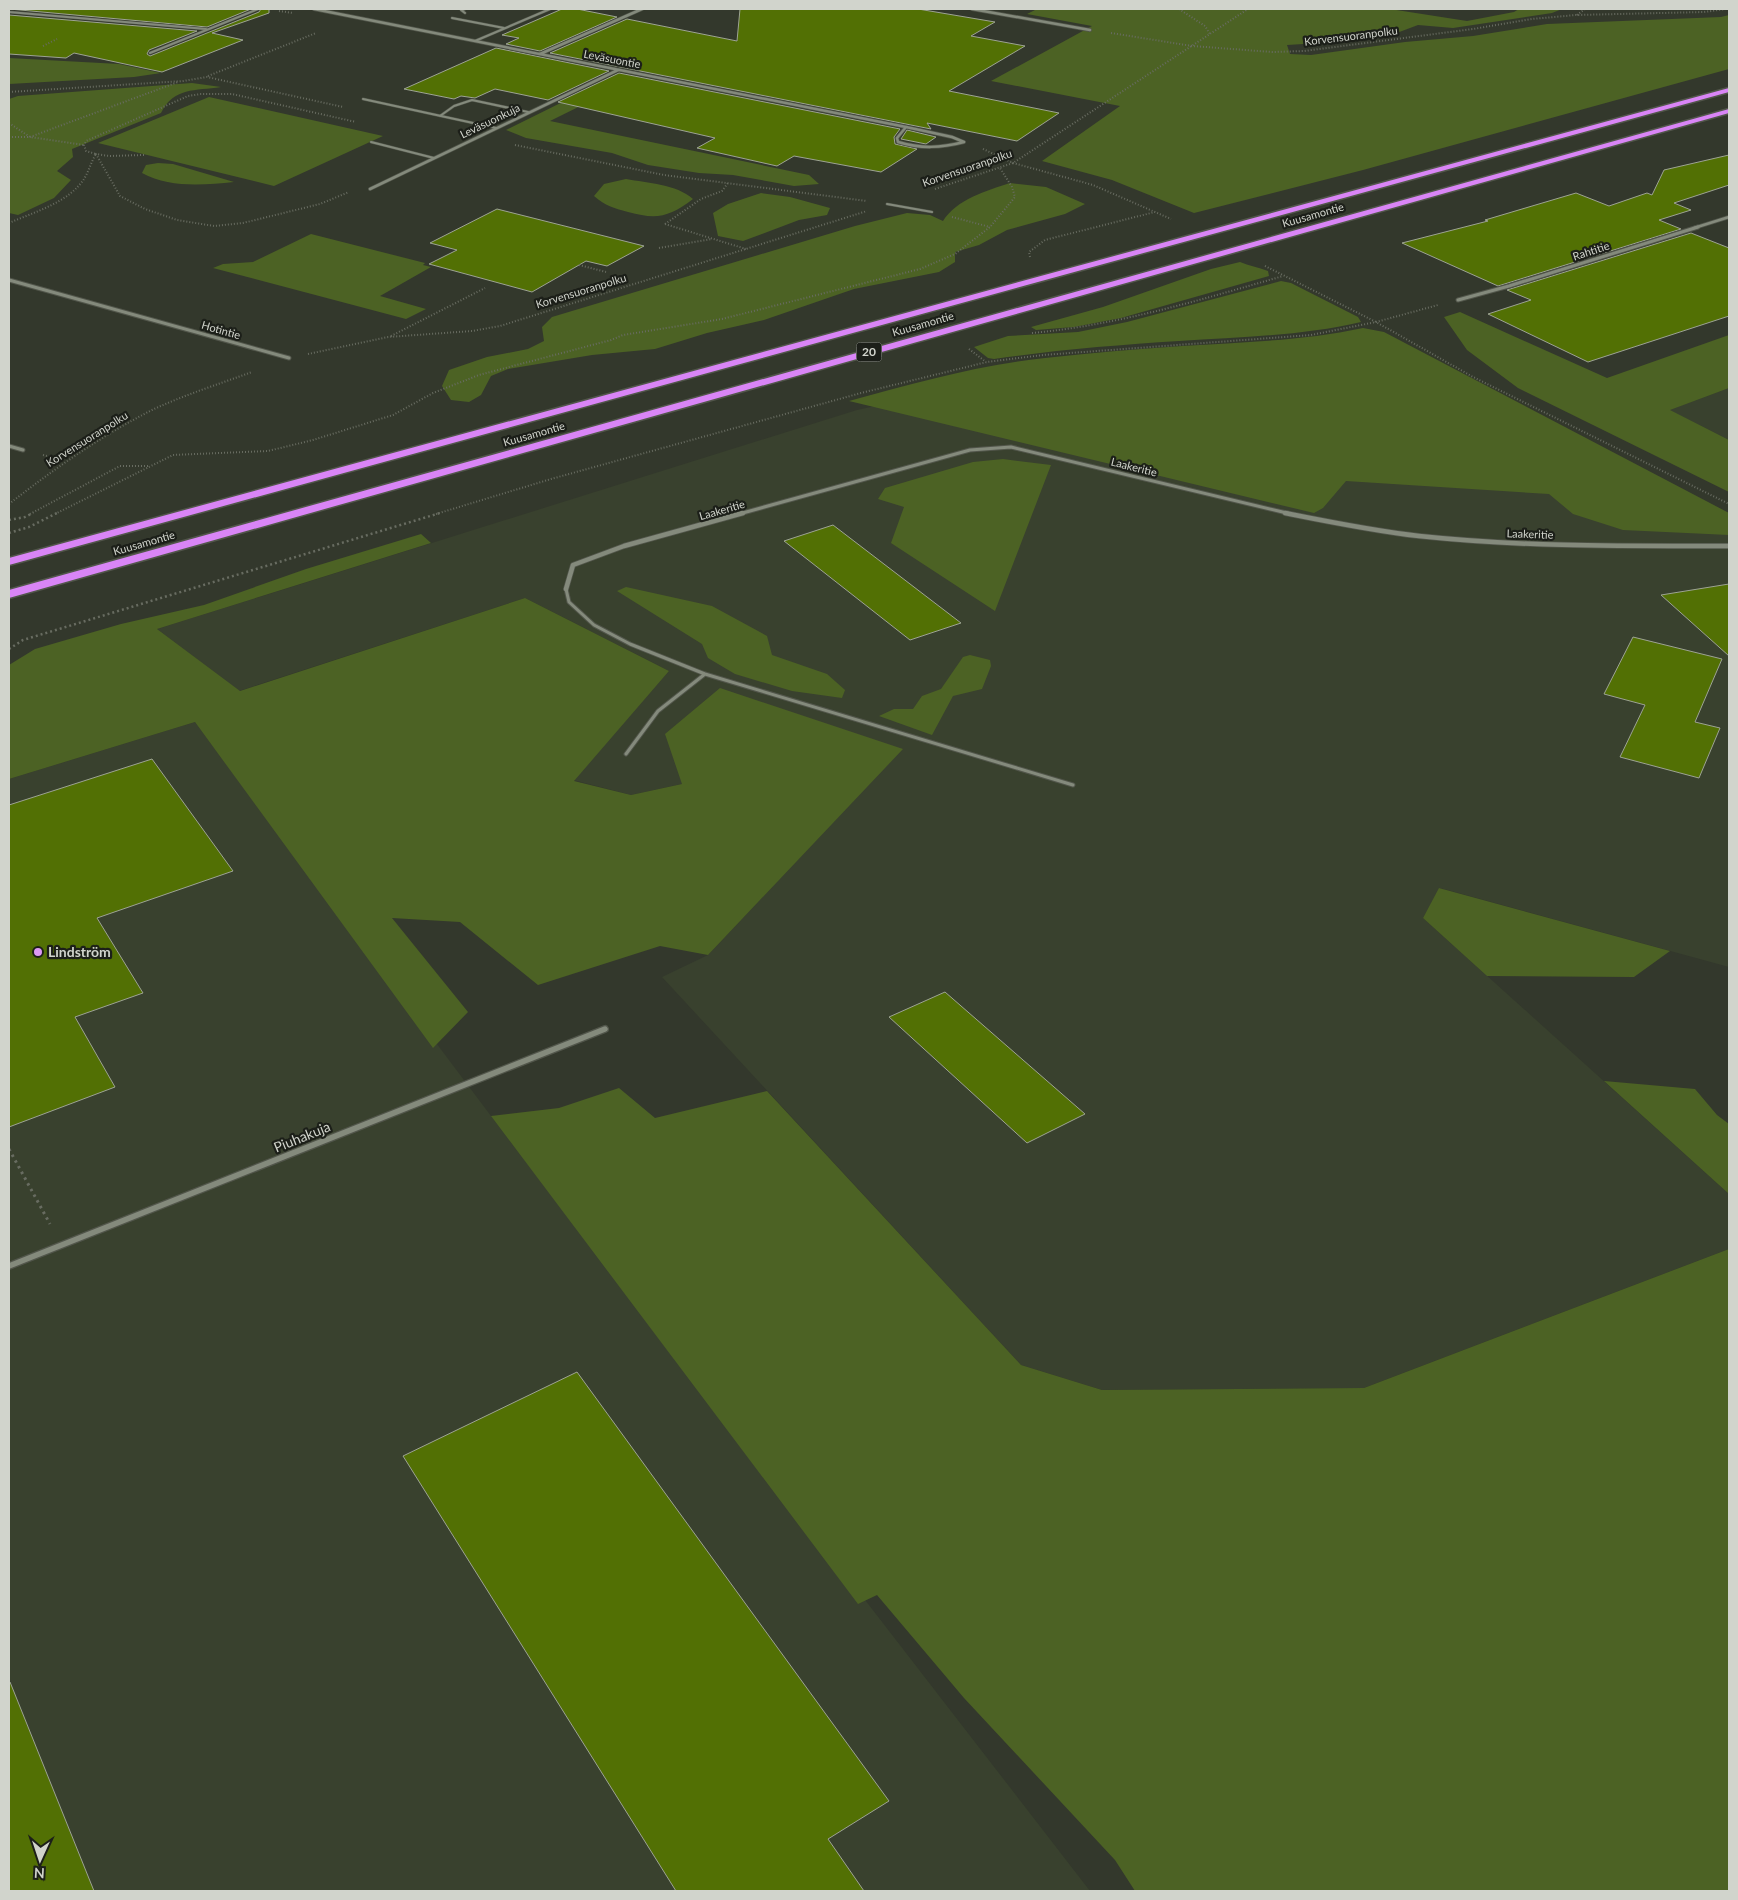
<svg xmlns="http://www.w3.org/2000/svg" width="1738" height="1900" font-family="Lato,sans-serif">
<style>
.built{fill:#39412e}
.green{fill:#4c6224}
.building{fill:#527004;stroke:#9da394}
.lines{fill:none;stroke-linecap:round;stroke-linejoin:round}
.lane-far1-casing{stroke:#52564b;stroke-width:3}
.lane-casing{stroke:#52564b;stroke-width:5}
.street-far3-casing{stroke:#52564b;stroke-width:4}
.street-far2-casing{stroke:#52564b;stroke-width:5}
.street-far1-casing{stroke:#52564b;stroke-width:6}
.street-casing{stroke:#52564b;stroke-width:8}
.highway-casing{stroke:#52564b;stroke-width:3}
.path-far2{stroke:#686c61;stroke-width:2;stroke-dasharray:1 2;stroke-linecap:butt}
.path-far1{stroke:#686c61;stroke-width:2.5;stroke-dasharray:2 3;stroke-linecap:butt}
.path{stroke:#686c61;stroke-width:3;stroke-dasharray:2.5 4;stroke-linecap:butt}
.lane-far1{stroke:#848a7c;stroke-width:2}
.lane{stroke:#848a7c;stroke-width:3}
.street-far3{stroke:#848a7c;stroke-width:2.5}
.street-far2{stroke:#848a7c;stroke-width:3}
.street-far1{stroke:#848a7c;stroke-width:4.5}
.street{stroke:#848a7c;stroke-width:5.5}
.highway{fill:#d985f6;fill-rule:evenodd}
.poi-dot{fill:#dc99f4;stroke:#1c1f19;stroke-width:2}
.labels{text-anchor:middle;stroke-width:4.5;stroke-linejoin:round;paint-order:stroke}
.far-street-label{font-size:11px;fill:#d1d4cc;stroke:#1c1f19}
.shield{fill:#1c1f19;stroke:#9b9e96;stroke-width:1}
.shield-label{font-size:12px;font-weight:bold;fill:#d1d4cc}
.poi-label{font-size:14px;font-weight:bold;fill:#d1d4cc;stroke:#1c1f19;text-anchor:start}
.street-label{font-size:14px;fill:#d1d4cc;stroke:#1c1f19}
</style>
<rect width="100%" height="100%" fill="#33382c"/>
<!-- built -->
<path class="built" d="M1729 388V440L1669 410Z
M889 403 1331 477 1690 495 1729 517V967L1440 888 1423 918 1729 1194V1249L1364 1388 1102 1390 1021 1365 662 977 708 955 902 749 682 784 631 795 573 780 669 671 525 598 239 691 157 629 857 410Z
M195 722 491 1116 1090 1891H9V779Z"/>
<!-- green -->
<path class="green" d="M1037 9H1390L1467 21 1514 12 1519 9H1562L1552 13 1453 28 1418 25 1394 34 1352 41 1287 45 1290 54 1311 55 1405 42 1473 36 1547 24 1721 17 1729 15V69L1363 170 1194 213 1112 180 1042 161 1120 106 991 81 1092 26 1027 14Z
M9 58 119 64 161 73 134 77 9 84Z
M633 80 550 121 809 175 819 184 794 186 733 175 699 173 648 165 612 153 526 138 506 130 603 82Z
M192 83 221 87C195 91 174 87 161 113L72 149 73 157 57 171 71 180 54 198 18 215 9 213V99L18 96Z
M209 97 383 136 274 186 98 143Z
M158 163 173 164 234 182C203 185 169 188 142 173L146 165Z
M626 179C648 183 676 184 693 199 669 217 657 220 628 212 613 208 606 206 594 196L604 184Z
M1010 183 1046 187 1085 204 1065 214 1007 230 979 245 955 252V262L939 272 854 289 764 320 707 333 655 349 592 355 508 369 491 376 481 395 469 402 451 400 442 386 449 370 487 357 528 349 544 341 542 327 552 317 855 226 907 213 930 215 943 221C957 199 986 191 1010 183Z
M761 193 790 197 830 208 827 215 799 220 743 241 718 236 713 213 728 204Z
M311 234 425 263 423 265 431 267 380 296 426 309 406 319 213 268 223 264 253 262Z
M1240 262C1249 266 1258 267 1268 271L1269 276 1121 318 1074 327 1036 330 1031 327 1103 307 1211 269Z
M1281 281 1291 283 1358 317 1361 322C1301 336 1240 337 1179 341 1117 345 1055 350 994 359L988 358 974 347 1008 336 1078 332 1127 322Z
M1460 312 1607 378 1729 335V388L1670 410 1729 440V492L1518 388 1467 350 1444 317Z
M1363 328 1384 332 1729 513V535L1623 530 1573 514 1549 494 1346 481 1323 508 1314 513 849 401C914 383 978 365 1045 358 1090 353 1136 349 1182 346 1243 342 1303 341 1363 328Z
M1003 459 1051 465 995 611 891 543 904 507 878 499 885 488 973 462Z
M421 534 431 543 157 629 240 691 525 598 669 671 574 781 631 795 682 784 665 734 720 688 903 749 708 955 660 946 538 985 460 922 392 918 468 1012 433 1048 195 722 9 779V665L35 649 121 624 204 605 306 569Z
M626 587 712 606 767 636 772 655 827 674 845 690 842 698 792 691 735 674 708 658 702 644 617 591Z
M970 655 990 660 991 666 982 689 953 696 932 735 879 716 894 709H913L922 696 941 689 963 657Z
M1439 888 1670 951 1634 977 1487 976 1423 918Z
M1604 1081 1695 1089 1717 1115 1729 1124V1194Z
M619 1088 655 1118 767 1091 1021 1365 1102 1390 1364 1388 1729 1249V1891H1135L1115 1860 964 1698 877 1595 858 1604 491 1116 559 1108Z"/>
<!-- building -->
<path class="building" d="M9 9H251L207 27Z
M261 9H269V13L212 33 243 40 162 72 74 53 66 58 9 54V15L197 31 149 50 147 54 150 56 259 12Z
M562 9H577L617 17 540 51 506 44 519 38 502 35Z
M740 9H918L995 22 971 36 1025 46 949 91 1059 113 1017 141 927 123 931 129 550 53 627 19 737 41Z
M496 48 609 71 548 100 495 89 475 98 461 96 454 99 404 89Z
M619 73 900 129 894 137 895 144 917 149 881 172 794 156 777 166 697 148 715 138 558 102Z
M907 130 936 137 926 144 901 139Z
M1729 155V185L1674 203 1691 210 1659 220 1681 229 1498 286 1402 243 1488 221 1485 220 1576 193 1609 206 1647 193 1652 195 1664 170Z
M497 209 644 246 607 266 586 261 532 292 429 264 457 250 430 243Z
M1691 233 1729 248V316L1588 362 1488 314 1531 300 1507 290Z
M833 525 961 623 910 640 784 541Z
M1729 584V656L1661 595Z
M1633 637 1722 659 1695 722 1720 728 1699 778 1620 757 1645 705 1604 694Z
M152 759 233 871 97 918 143 993 75 1017 115 1087 9 1127V805Z
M945 992 1085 1114 1027 1143 889 1017Z
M577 1372 889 1801 828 1839 864 1891H676L403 1456Z
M10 1682 94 1891H9V1683Z"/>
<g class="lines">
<!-- lane-far1 casing -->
<g class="lane-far1-casing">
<path id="lane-far1" d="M465 9 461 10 465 13
M9 12 206 29
M452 18 504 28
M475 41 550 9
M150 53 258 9
M363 99 496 128
M440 116 454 106 472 100 528 112
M371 142 434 158
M887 204 932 212"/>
</g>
<!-- lane casing -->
<g class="lane-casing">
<path id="lane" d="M566 589 569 602 594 625 630 644 705 674 1073 785
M626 754 658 711 705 674"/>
</g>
<!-- street-far3 casing -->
<g class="street-far3-casing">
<path id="street-far3" d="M314 9 906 127
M972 9 1090 30
M540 54 642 9
M906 127 952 137 964 142C941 148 921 149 898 142L897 138Z
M370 189 618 70
M1694 228 1729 217"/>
</g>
<!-- street-far2 casing -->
<g class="street-far2-casing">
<path id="street-far2" d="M9 280 289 358
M1458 300 1509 286 1698 227
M9 446 23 450
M739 514 970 450 1011 447 1291 514"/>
</g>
<!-- street-far1 casing -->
<g class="street-far1-casing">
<path id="street-far1" d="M1285 513C1330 522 1374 531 1419 536 1522 547 1626 546 1729 546
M566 589 573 565 624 546 743 513"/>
</g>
<!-- street casing -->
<g class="street-casing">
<path id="street" d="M9 1266 605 1029"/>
</g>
<!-- highway casing -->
<g class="highway-casing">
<path id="highway" d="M1729 88V92L9 565V558Z
M1729 109V113L9 598V590Z"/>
</g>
<!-- path-far2 -->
<path class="path-far2" d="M1179 9 1205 26 1210 34
M279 11 293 13
M1577 15 1585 9
M1111 33 1192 46 1272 52 1304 51 1473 29 1532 19 1576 15 1704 12 1726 9
M43 46 57 39
M208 76 316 33
M9 92 183 81 207 77 343 107
M9 123 30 137 84 145
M9 137H30L178 82
M515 145 664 175 867 201
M983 149 1013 163 1093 185 1171 219
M144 155 109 156 96 154 120 196 145 209 177 220 214 226 243 223 320 204 349 192
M935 189 1013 163 1248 9
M952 217 990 227
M9 223C34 212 68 203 84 179 89 171 91 162 96 154L86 151 84 145 86 141 188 96 201 94H232L356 122
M665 224 746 249
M665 224 701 199 722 191 728 183
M659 248 712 239
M1030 257 1029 252 1045 240 1155 212
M579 265 606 272
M1265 266 1376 322 1473 377 1729 504
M1032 333C1118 325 1200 300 1283 276
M391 336 485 288
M969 349 986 362
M308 354 388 337 472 331 500 326 867 211
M43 455 64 460
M9 504C54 469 101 436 152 410 184 395 219 384 252 372
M30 514 120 466H149
M55 514 173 455 268 451 313 440 393 415 433 393 479 375 611 340 623 335 722 319 920 269 955 254 990 227 1015 197 1012 187 1000 168
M436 514 551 479 861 393 987 362 1043 355 1311 335 1376 322 1438 305"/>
<!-- path-far1 -->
<path class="path-far1" d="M9 520 25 517 33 513
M9 533 29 527 57 513
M9 649 23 640 440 513"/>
<!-- path -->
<path class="path" d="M9 1149 50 1224"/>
<!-- lane-far1 -->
<use href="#lane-far1" class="lane-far1"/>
<!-- lane -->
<use href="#lane" class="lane"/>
<!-- street-far3 -->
<use href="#street-far3" class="street-far3"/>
<!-- street-far2 -->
<use href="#street-far2" class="street-far2"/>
<!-- street-far1 -->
<use href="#street-far1" class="street-far1"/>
<!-- street -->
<use href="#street" class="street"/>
<!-- highway -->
<use href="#highway" class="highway"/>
</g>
<!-- markers -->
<circle class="poi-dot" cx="38" cy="952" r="5"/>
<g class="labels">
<!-- far-street labels -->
<g class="far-street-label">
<text transform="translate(1351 36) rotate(-7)" y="4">Korvensuoranpolku</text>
<text transform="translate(612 59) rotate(11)" y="4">Leväsuontie</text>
<text transform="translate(490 121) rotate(-26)" y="4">Leväsuonkuja</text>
<text transform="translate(967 168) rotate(-19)" y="4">Korvensuoranpolku</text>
<text transform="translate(1313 215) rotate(-16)" y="4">Kuusamontie</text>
<text transform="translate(1591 251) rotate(-18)" y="4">Rahtitie</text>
<text transform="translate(581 291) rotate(-17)" y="4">Korvensuoranpolku</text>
<text transform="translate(923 324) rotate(-16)" y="4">Kuusamontie</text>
<text transform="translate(221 330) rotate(16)" y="4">Hotintie</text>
<text transform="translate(534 434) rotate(-16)" y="4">Kuusamontie</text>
<text transform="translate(87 439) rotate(-32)" y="4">Korvensuoranpolku</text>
<text transform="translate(1134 467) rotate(14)" y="4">Laakeritie</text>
<text transform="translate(722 510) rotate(-16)" y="4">Laakeritie</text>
<text transform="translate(1530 534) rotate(2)" y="4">Laakeritie</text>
<text transform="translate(144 543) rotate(-16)" y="4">Kuusamontie</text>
</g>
<!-- shield labels -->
<rect class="shield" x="856.5" y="342.5" width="25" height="19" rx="4"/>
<g class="shield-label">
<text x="869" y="356">20</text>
</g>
<!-- poi labels -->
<g class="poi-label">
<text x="48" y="957">Lindström</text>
</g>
<!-- street labels -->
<g class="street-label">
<text transform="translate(302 1137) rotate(-22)" y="5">Piuhakuja</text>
</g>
</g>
<!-- border -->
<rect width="1738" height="1900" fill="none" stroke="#d1d4cc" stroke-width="20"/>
<!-- north arrow -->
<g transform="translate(40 1860) rotate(183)" stroke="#1c1f19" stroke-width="4" paint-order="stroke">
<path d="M0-4L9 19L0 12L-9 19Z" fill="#d1d4cc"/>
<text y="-8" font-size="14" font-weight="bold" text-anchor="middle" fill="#d1d4cc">N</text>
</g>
</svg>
